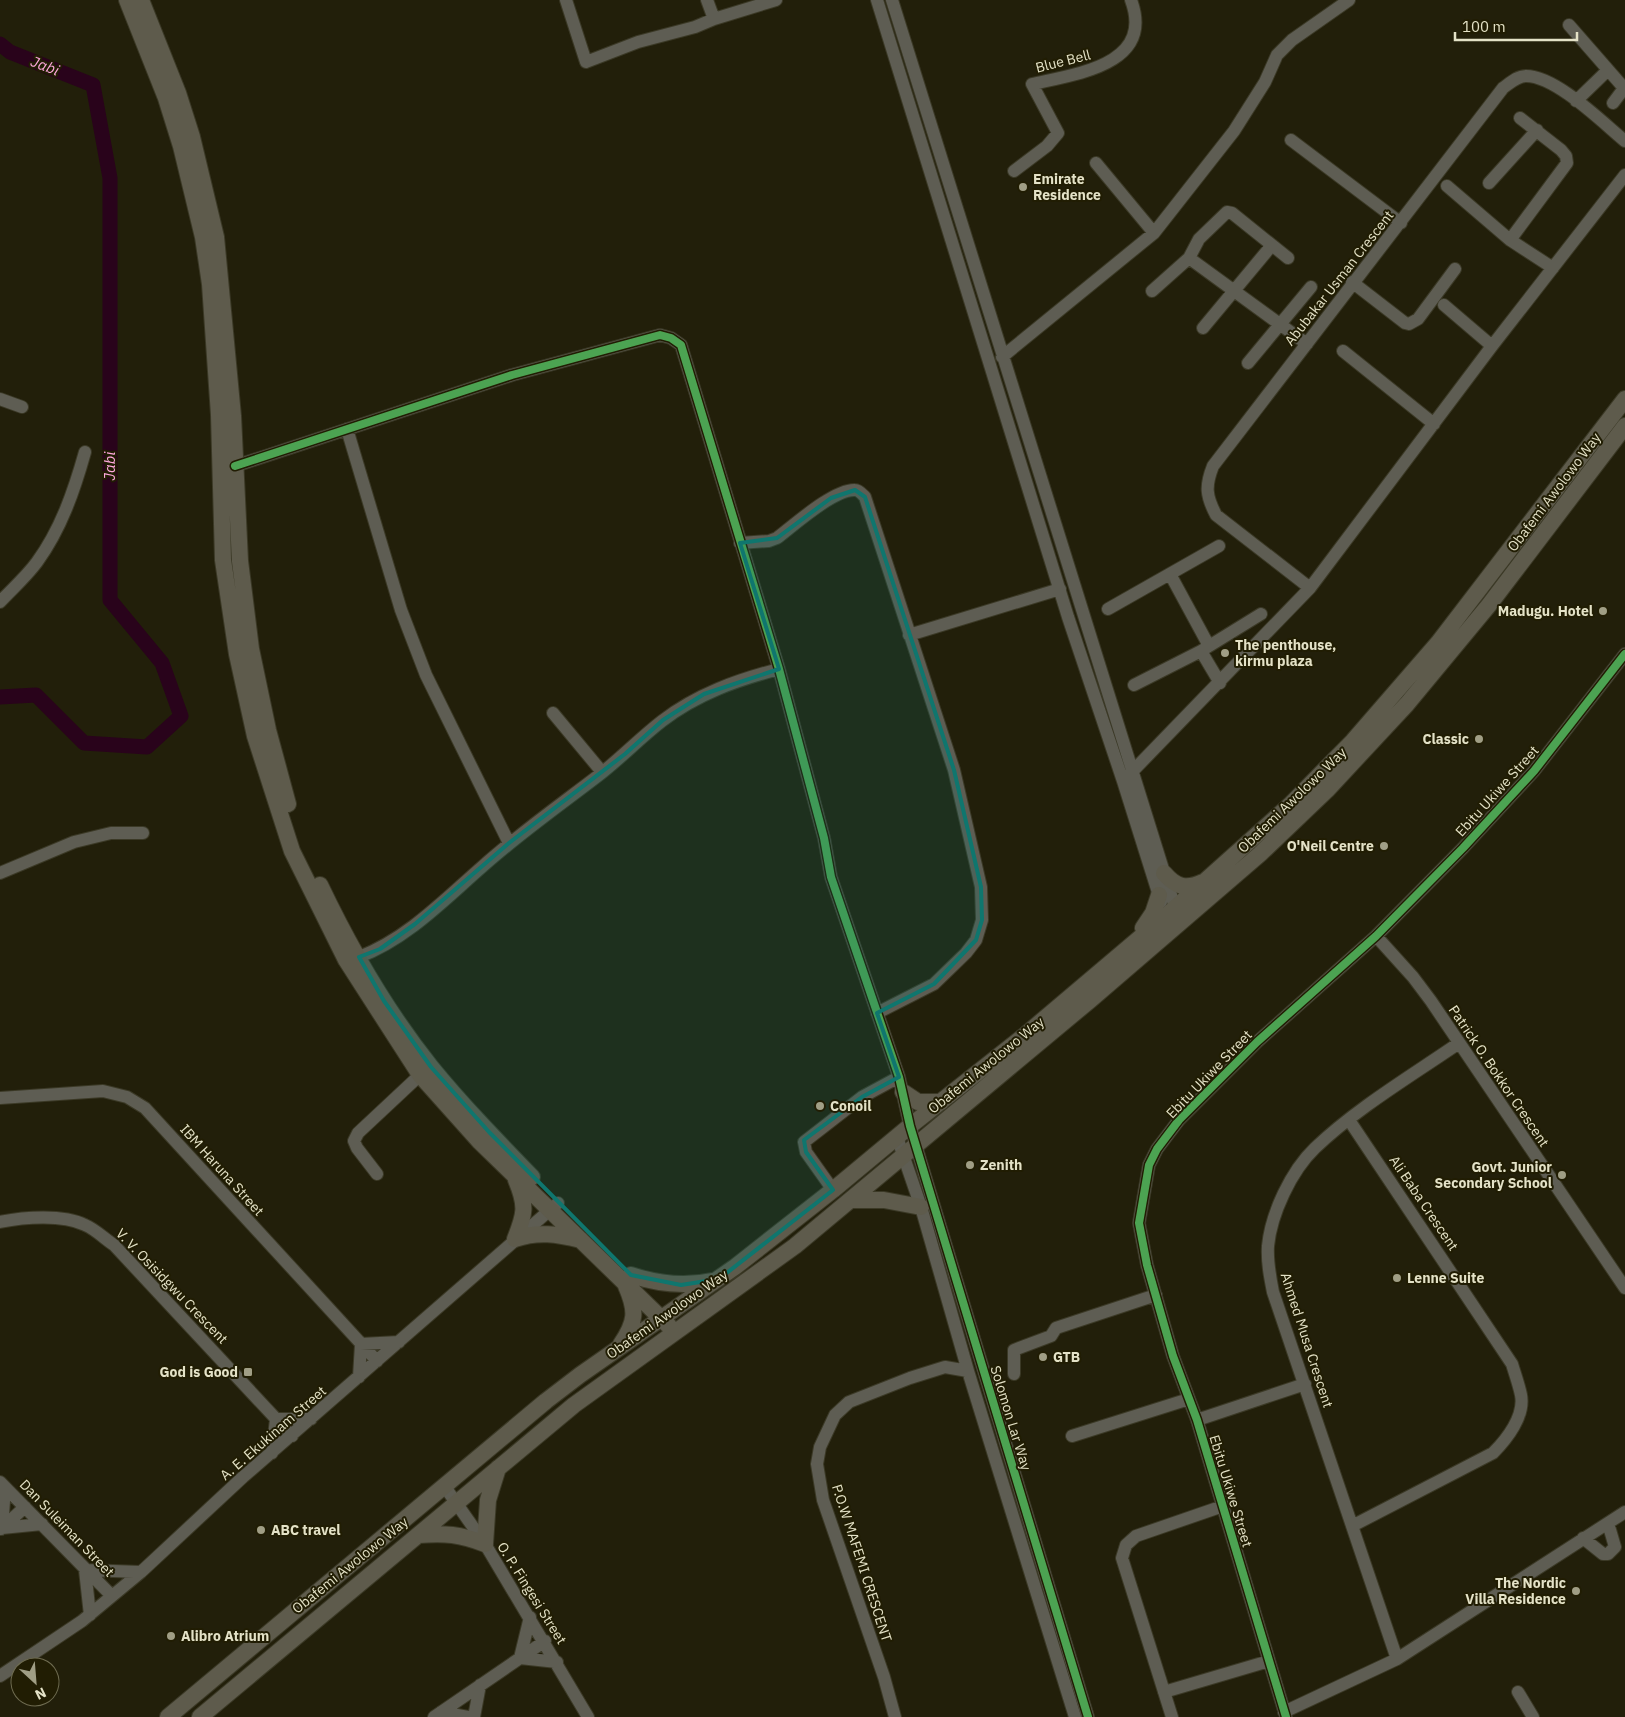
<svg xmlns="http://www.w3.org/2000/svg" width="1625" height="1717" font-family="'IBM Plex Sans',sans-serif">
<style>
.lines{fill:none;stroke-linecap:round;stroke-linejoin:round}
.river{stroke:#29031b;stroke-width:15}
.minor-casing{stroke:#3b3926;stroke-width:14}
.major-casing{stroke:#3b3926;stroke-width:18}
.minor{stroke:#5e5d53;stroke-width:12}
.major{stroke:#5e5b4c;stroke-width:16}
.cycleway-casing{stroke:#211d03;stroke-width:11}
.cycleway{stroke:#4ca352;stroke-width:8}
.marked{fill:#0f766e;fill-opacity:0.2;stroke:#0f766e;stroke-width:4;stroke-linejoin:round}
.poi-dot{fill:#a09e85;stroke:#211d03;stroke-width:2}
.labels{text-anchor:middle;stroke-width:4;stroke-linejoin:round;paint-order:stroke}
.street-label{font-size:14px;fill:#e4e2c7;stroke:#211d03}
.poi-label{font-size:14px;font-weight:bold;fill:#e4e2c7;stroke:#211d03;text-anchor:start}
.water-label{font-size:15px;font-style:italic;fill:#ffa8dd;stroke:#211d03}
</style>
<rect width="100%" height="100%" fill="#221f0a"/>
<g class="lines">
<!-- river -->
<path class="river" d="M0 44 10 52 93 85 110 178V600L162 663 181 716 147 747 84 743 36 695 0 697"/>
<!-- minor casing -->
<g class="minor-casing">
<path id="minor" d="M566 0 586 62 638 42 695 27 714 19
M707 0 714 19 776 0
M877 0 1068 617 1123 781 1161 902
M892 0 1177 914
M1569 25 1624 88
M1576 101 1608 70
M1613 103 1625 87
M1291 140 1401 223
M1096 163 1154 233
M1014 171 1047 146 1058 133 1032 84C1076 74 1155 65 1131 0
M1489 183 1537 130
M1447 186 1510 240 1553 268
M1510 240 1567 163 1566 156 1561 150 1520 118
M1189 258 1199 239 1227 212 1232 213 1288 258
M1352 282 1405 323 1409 324 1418 319 1455 269
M1152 291 1189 258 1307 344
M1444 305 1492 346
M1203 328 1272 245
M1343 351 1434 424
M1002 357 1154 233 1234 131 1265 82 1277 55 1292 40 1349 0
M1248 363 1311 287
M0 399 22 407
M347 429 401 610 426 675 509 843
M235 466 512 375 660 335 671 338 681 345 779 669 824 838 831 877 899 1077 910 1126 1088 1717
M740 543 769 541 777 538C794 525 834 489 855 490 859 490 862 494 865 497L954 770 981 887 982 920 976 940 966 953 934 984 877 1013
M1170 574 1209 646
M1310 588 1216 515C1206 496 1205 486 1213 466L1503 88C1510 83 1517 76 1526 76 1556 76 1602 122 1625 141
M0 602C12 589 26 577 37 562 61 529 74 491 85 452
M1108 609 1219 546
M909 635 1060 589
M1201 651 1220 683
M1134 685 1201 651 1261 614
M553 713 602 772
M1127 777 1310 588 1492 346 1625 175
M0 873 74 842 111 833H143
M1376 936 1413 977 1431 1001 1625 1288
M359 957C407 939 445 899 483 866 520 833 560 805 599 775 621 758 640 738 662 721 697 694 737 680 779 669
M0 1098 103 1091 127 1097 145 1108 377 1361
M1349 1120 1512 1364C1515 1374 1519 1385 1521 1395 1525 1416 1507 1439 1493 1453L1352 1526
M897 1137 921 1207 968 1371 1075 1717
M377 1174 357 1148 354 1141 358 1133 420 1075
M833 1190 806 1152 804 1142 862 1097 899 1077
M0 1222C24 1217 63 1214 85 1225 95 1229 105 1239 114 1245L292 1436
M1014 1374V1350L1051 1336 1056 1328 1156 1295
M359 1377 361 1344 399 1342
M1197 1420 1305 1384
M1072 1436 1189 1399
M272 1453 276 1419H311
M0 1482 112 1596
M5 1487 2 1528 42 1524
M445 1487 485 1544 588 1717
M1 1529 25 1507
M1583 1538 1603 1554H1608L1615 1547 1608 1523
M90 1615 85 1570 141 1572
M530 1617 520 1658 557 1662
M1397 1659 1273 1292C1270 1277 1267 1262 1268 1246 1271 1214 1291 1171 1315 1148 1357 1108 1411 1076 1459 1043
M0 1676 82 1621 141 1572 243 1477 558 1203
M1164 1692 1269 1661
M1518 1692 1533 1717
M441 1712 468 1717
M1284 1712 1397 1659 1625 1512
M434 1717 545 1641
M474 1717 480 1685
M895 1717 884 1677 823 1500 817 1464 820 1447 835 1415 849 1402 910 1378 945 1367 968 1371
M1172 1717 1122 1558 1126 1545 1136 1536 1223 1506
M1286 1717 1197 1420 1173 1356 1147 1265 1139 1223 1149 1165 1157 1149 1179 1120 1257 1042 1376 936 1463 848 1534 771 1625 654"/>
</g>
<!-- major casing -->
<g class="major-casing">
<path id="major" d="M127 0 166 98 181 146 203 237 210 284 219 415 223 560 237 654 255 736 292 851 346 960 420 1075 479 1141 669 1326
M141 0 178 93 192 137 216 237 233 416 240 561 251 649 268 730 288 804
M1164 873C1176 887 1186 890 1203 882
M320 885C350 948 387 1012 431 1067 462 1105 497 1141 532 1177
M1143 928 1153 913 1159 895
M903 1092 918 1102H941
M851 1200H884L921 1207
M515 1239C525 1214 527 1206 516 1180
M515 1239C538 1231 557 1234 581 1240
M631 1275C658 1284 684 1287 712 1281
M621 1344C636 1322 637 1311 626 1286
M418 1535C445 1533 460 1534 485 1544L488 1500 498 1468
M168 1717 546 1401 580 1375 735 1267 833 1190 910 1126 1024 1036 1175 908 1290 805 1353 741 1438 643 1625 399
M200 1717 574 1405 795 1246 1089 1001 1260 854 1327 790 1407 704 1489 605 1625 426"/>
</g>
<!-- minor -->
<use href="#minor" class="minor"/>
<!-- major -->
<use href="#major" class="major"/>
<!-- cycleway casing -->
<g class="cycleway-casing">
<path id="cycleway" d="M235 466 512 375 660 335 671 338 681 345 779 669 824 838 831 877 899 1077 910 1126 1088 1717
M1286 1717 1197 1420 1173 1356 1147 1265 1139 1223 1149 1165 1157 1149 1179 1120 1257 1042 1376 936 1463 848 1534 771 1625 654"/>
</g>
<!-- cycleway -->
<use href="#cycleway" class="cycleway"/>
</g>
<!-- marked area -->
<path class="marked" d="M855 490 865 497 954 770 981 887 982 920 976 940 934 984 877 1013 899 1077 862 1097 804 1140 806 1152 833 1190 719 1279 681 1285 631 1275 489 1132 431 1067 384 1001 359 957 380 949 415 924 509 843 625 754 663 720 704 694 779 669 740 543 777 538 831 498Z"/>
<!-- markers -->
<g class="poi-dot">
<circle cx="1023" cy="187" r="5"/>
<circle cx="1603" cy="611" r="5"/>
<circle cx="1225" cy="653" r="5"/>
<circle cx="1479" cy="739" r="5"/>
<circle cx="1384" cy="846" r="5"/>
<circle cx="820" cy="1106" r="5"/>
<circle cx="970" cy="1165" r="5"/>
<circle cx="1562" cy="1175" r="5"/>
<circle cx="1397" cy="1278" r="5"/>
<circle cx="1043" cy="1357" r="5"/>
<rect x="243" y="1367" width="10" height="10" rx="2.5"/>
<circle cx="261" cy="1530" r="5"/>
<circle cx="1576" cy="1591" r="5"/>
<circle cx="171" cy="1636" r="5"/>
</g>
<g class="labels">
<!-- street labels -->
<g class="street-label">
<text transform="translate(1063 61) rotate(-14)" y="5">Blue Bell</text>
<text transform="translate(1339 278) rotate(-52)" y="5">Abubakar Usman Crescent</text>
<text transform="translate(1554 492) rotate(-53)" y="5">Obafemi Awolowo Way</text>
<text transform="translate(1497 791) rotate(-48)" y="5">Ebitu Ukiwe Street</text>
<text transform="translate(1292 800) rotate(-44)" y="5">Obafemi Awolowo Way</text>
<text transform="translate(986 1065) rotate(-39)" y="5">Obafemi Awolowo Way</text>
<text transform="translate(1209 1074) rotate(-46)" y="5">Ebitu Ukiwe Street</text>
<text transform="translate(1499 1076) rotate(56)" y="5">Patrick O. Bokkor Crescent</text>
<text transform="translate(222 1170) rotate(48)" y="5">IBM Haruna Street</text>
<text transform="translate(1424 1203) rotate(56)" y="5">Ali Baba Crescent</text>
<text transform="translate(172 1286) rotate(46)" y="5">V. V. Osisidgwu Crescent</text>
<text transform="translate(667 1314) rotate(-35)" y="5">Obafemi Awolowo Way</text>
<text transform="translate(1307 1340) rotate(72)" y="5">Ahmed Musa Crescent</text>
<text transform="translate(1011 1418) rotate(73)" y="5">Solomon Lar Way</text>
<text transform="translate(273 1433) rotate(-41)" y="5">A. E. Ekukinam Street</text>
<text transform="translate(1231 1491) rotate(73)" y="5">Ebitu Ukiwe Street</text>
<text transform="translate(67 1528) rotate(46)" y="5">Dan Suleiman Street</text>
<text transform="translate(862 1563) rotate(72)" y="5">P.O.W MAFEMI CRESCENT</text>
<text transform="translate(350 1565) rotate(-39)" y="5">Obafemi Awolowo Way</text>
<text transform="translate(532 1593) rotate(58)" y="5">O. P. Fingesi Street</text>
</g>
<!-- poi labels -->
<g class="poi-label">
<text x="1033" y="184">Emirate<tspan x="1033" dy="16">Residence</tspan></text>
<text x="1593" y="616" text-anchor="end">Madugu. Hotel</text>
<text x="1235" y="650">The penthouse,<tspan x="1235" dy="16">kirmu plaza</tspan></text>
<text x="1469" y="744" text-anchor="end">Classic</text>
<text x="1374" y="851" text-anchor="end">O'Neil Centre</text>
<text x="830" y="1111">Conoil</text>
<text x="980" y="1170">Zenith</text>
<text x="1552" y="1172" text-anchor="end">Govt. Junior<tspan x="1552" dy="16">Secondary School</tspan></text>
<text x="1407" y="1283">Lenne Suite</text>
<text x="1053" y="1362">GTB</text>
<text x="238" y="1377" text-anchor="end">God is Good</text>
<text x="271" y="1535">ABC travel</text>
<text x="1566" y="1588" text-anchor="end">The Nordic<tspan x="1566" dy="16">Villa Residence</tspan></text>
<text x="181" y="1641">Alibro Atrium</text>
</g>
<!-- water labels -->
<g class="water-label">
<text transform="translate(45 66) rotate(21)" y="5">Jabi</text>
<text transform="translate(110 466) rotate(-90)" y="5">Jabi</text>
</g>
</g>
<!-- north arrow -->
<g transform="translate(35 1682) rotate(154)"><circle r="24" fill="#211d03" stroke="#6f6c51"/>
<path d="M0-4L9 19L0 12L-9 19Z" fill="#a09e85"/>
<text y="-8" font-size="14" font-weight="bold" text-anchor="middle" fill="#e4e2c7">N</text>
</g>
<!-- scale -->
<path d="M1455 32v8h122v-8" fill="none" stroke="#e4e2c7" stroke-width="2.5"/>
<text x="1462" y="32" font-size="15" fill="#e4e2c7" stroke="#211d03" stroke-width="4" paint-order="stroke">100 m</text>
</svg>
